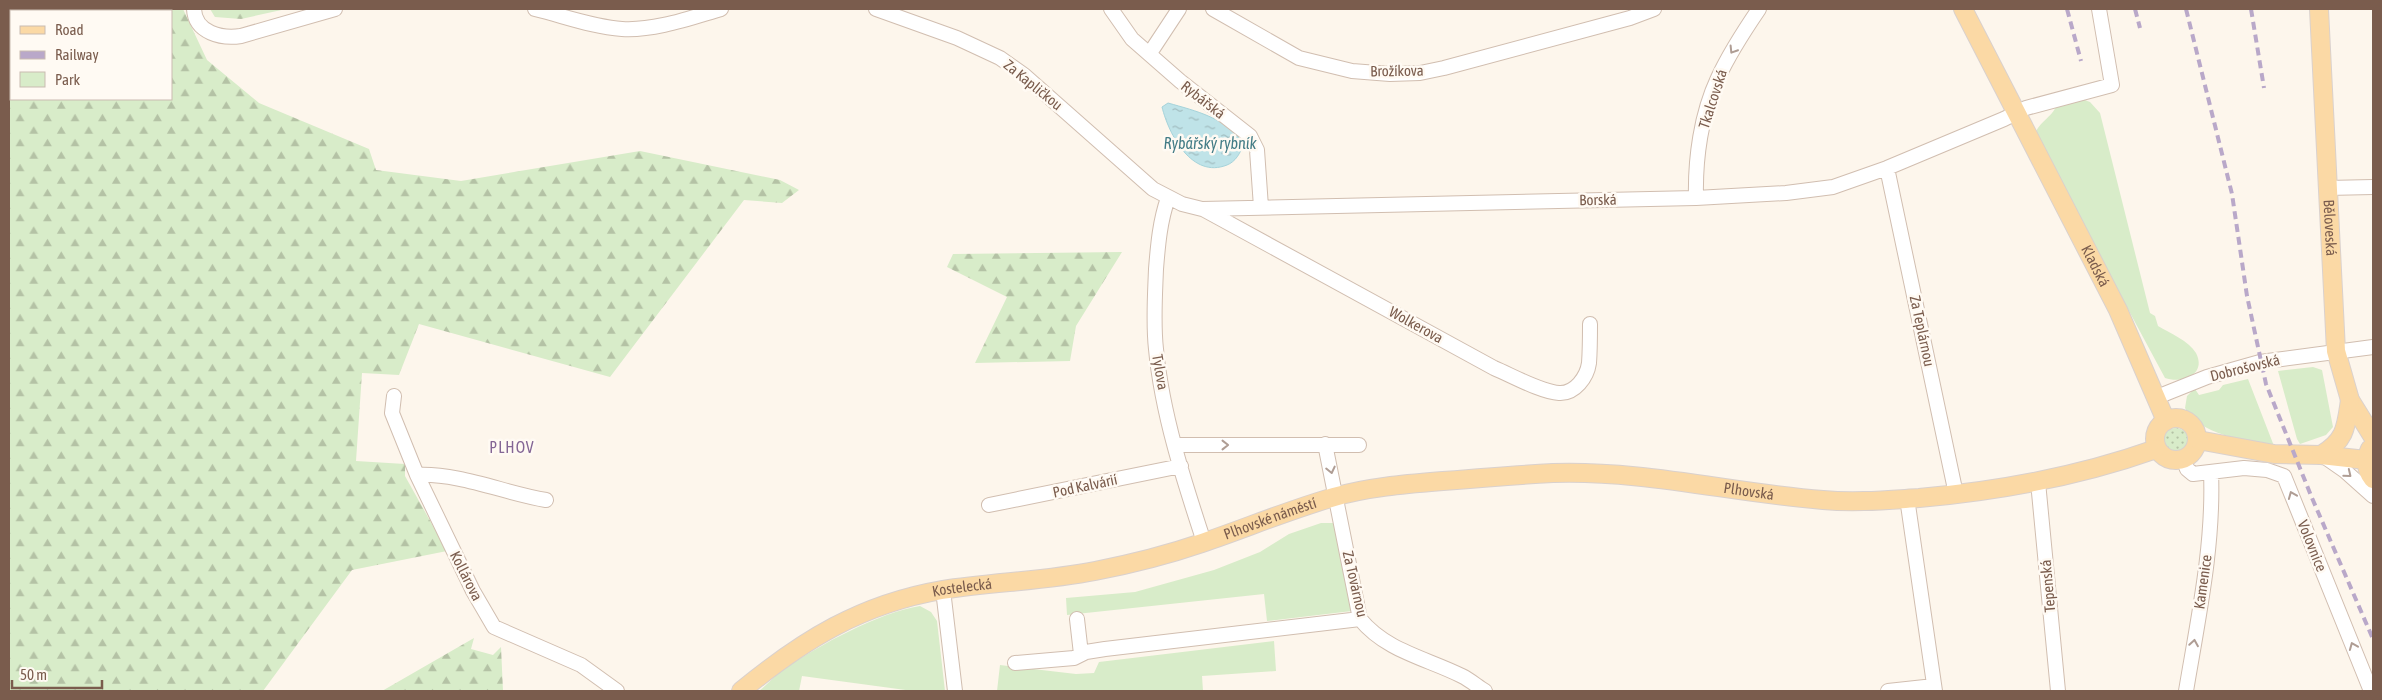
<svg xmlns="http://www.w3.org/2000/svg" width="2382" height="700" font-family="'Asap Condensed',sans-serif">
<style>
.grass{fill:url(#grass-dots)}
.forest{fill:url(#forest-firs);fill-rule:evenodd}
.green{fill:#d8ecc9}
.water{fill:url(#water-ripples);stroke:#a5d3da}
.lines{fill:none;stroke-linecap:round;stroke-linejoin:round}
.minor-casing{stroke:#d1beb0;stroke-width:16}
.major-casing{stroke:#dad1cd;stroke-width:20}
.minor{stroke:#fff;stroke-width:14}
.major{stroke:#fbd9a5;stroke-width:18}
.rail{stroke:#b9a8c9;stroke-width:4;stroke-dasharray:8 5;stroke-linecap:butt}
.oneway{stroke:#af9d94}
.labels{text-anchor:middle;stroke-width:5;stroke-linejoin:round;paint-order:stroke}
.street-label{font-size:15px;fill:#7a5c4d;stroke:#fffaf3}
.water-label{font-size:16px;font-style:italic;fill:#437c86;stroke:#fffaf3}
.neighbourhood-label{font-size:16px;letter-spacing:1px;fill:#846695;stroke:#fffaf3}
</style>
<defs>
<pattern id="grass-dots" width="8" height="8" patternUnits="userSpaceOnUse" patternTransform="scale(1.25)"><rect width="8" height="8" fill="#d8ecc9"/><path d="M2 2h.1M6 6h.1" fill="none" stroke="#b4c2a5" stroke-width="1.8" stroke-linecap="round"/></pattern>
<pattern id="forest-firs" width="22" height="20" patternUnits="userSpaceOnUse" patternTransform="scale(1.25)"><rect width="22" height="20" fill="#d8ecc9"/><path d="M5 1l3.5 6h-7zM16 11l3.5 6h-7z" fill="#b4c2a5"/></pattern>
<pattern id="water-ripples" width="26" height="14" patternUnits="userSpaceOnUse" patternTransform="scale(1.25)"><rect width="26" height="14" fill="#bfe3e8"/><path d="M2 4q2-2 4 0t4 0M15 11q2-2 4 0t4 0" fill="none" stroke="#a0bbbe"/></pattern>
</defs>
<rect width="100%" height="100%" fill="#fdf6ec"/>
<!-- grass -->
<path class="grass" d="M2164 440a12 12 0 1 1 24 0a12 12 0 1 1-24 0Z"/>
<!-- forest -->
<path class="forest" d="M9 9H183L207 60 259 103 369 149 376 170 461 181 640 151 780 180 799 190 782 203 744 200 610 377 419 324 399 375 362 373 356 461 405 464V476L447 551 352 570 263 691H9ZM11 11H171V99H11Z
M210 9H209H286L241 19 215 17Z
M1122 252 1076 326 1070 361 975 363 1007 297 947 267 953 254Z
M474 638 471 649 493 655 501 647 503 691H382Z"/>
<!-- green -->
<path class="green" d="M2082 99 2090 102 2100 113 2150 313 2155 316 2158 326C2170 333 2189 341 2196 353 2207 375 2182 384 2165 378L2035 136C2037 123 2049 120 2056 107Z
M2313 367 2322 370 2333 427 2326 435 2300 444 2297 439 2278 371Z
M2248 379 2274 446C2248 441 2197 434 2185 408L2187 396 2193 390 2195 389 2199 395 2219 390 2223 385Z
M1321 523H1335L1352 611 1267 621 1264 594 1067 615 1066 598 1135 592 1214 570 1260 552 1289 534Z
M920 606 931 612 937 621 945 691H913L802 676 799 691H759C768 684 776 674 786 668 819 645 880 612 920 606Z
M1274 641 1276 671 1202 676 1203 691H997L1000 665 1076 674 1094 673 1099 662Z"/>
<!-- water -->
<path class="water" d="M1168 103C1196 111 1227 118 1243 144 1241 153 1235 162 1227 165 1192 179 1169 135 1162 107Z"/>
<g class="lines">
<!-- minor casing -->
<g class="minor-casing">
<path id="minor" d="M194 9C195 33 222 39 241 36L335 9
M535 9C564 16 593 27 622 29 654 31 690 18 721 9
M876 9 957 38 1000 58 1024 75 1153 189 1182 204 1202 209 1696 198 1786 193 1833 187 1887 168 2004 119 2026 108 2112 85 2099 9
M1111 9 1132 39 1180 81 1250 136 1257 150 1261 207
M1213 9 1299 58 1352 71 1390 74 1420 73 1444 68 1630 18 1654 9
M1150 53 1179 9
M1887 168 1956 494
M2327 188 2373 187
M1168 198C1160 221 1158 244 1156 269 1155 296 1153 323 1156 349 1162 414 1184 481 1204 542
M1696 198C1695 159 1701 114 1718 78 1729 54 1744 31 1759 9
M1203 209 1494 368C1511 375 1541 392 1559 393 1575 394 1587 377 1589 363 1590 350 1590 337 1590 324
M394 396 392 413 417 475 473 591 494 627 581 665 617 691
M2157 397 2207 377 2260 362 2373 347
M1325 444 1360 619C1386 651 1426 658 1462 676 1470 680 1477 686 1485 691
M1176 445H1359
M2322 455 2345 471 2373 496
M2183 458 2187 469 2193 474 2244 468 2267 470 2284 476 2371 691
M417 475C460 473 504 493 546 500
M2038 482 2058 691
M1907 498 1935 691
M989 505 1181 466
M943 590 955 691
M1077 619 1081 654
M1015 663 1074 658 1086 652 1105 649 1360 619
M1888 691 1934 686
M2186 691C2198 619 2214 545 2211 472"/>
</g>
<!-- major casing -->
<g class="major-casing">
<g id="major">
<path id="s1" d="M1963 9 2118 310 2166 421"/>
<path id="s2" d="M2319 9 2336 351 2350 400 2373 437"/>
<circle cx="2176" cy="439" r="21"/>
<path d="M2198 440 2274 454 2321 455 2366 460"/>
<path d="M2370 449C2365 460 2366 470 2373 479"/>
<path d="M2321 455C2346 440 2346 427 2350 400"/>
<path id="s3" d="M741 691C803 640 861 604 942 590 992 582 1045 581 1095 571 1131 564 1167 555 1202 543 1246 528 1289 510 1334 497 1368 487 1407 484 1443 481 1479 478 1516 475 1553 473 1644 470 1733 493 1823 500 1855 503 1887 500 1919 498 1999 491 2080 476 2156 449"/>
</g>
</g>
<!-- minor -->
<use href="#minor" class="minor"/>
<!-- major -->
<use href="#major" class="major"/>
<!-- rail -->
<path class="rail" d="M2067 9 2081 61
M2135 9 2140 28
M2186 9 2232 194 2247 296 2266 384 2312 498 2373 639
M2251 9 2264 88"/>
</g>
<!-- one-way arrows -->
<defs><path id="oneway-chevron" d="M-2-3.5L2.5 0L-2 3.5" fill="none" stroke-width="1.6" stroke-linecap="round" stroke-linejoin="round" transform="scale(1.25)"/></defs>
<g class="oneway">
<use href="#oneway-chevron" transform="translate(1733 50) rotate(122)"/>
<use href="#oneway-chevron" transform="translate(1225 445)"/>
<use href="#oneway-chevron" transform="translate(1331 470) rotate(77)"/>
<use href="#oneway-chevron" transform="translate(2348 474) rotate(39)"/>
<use href="#oneway-chevron" transform="translate(2292 495) rotate(-112)"/>
<use href="#oneway-chevron" transform="translate(2194 643) rotate(-81)"/>
<use href="#oneway-chevron" transform="translate(2353 646) rotate(-112)"/>
</g>
<g class="labels">
<!-- street labels -->
<g class="street-label">
<text transform="translate(1397 71) rotate(-1)" y="5">Brožíkova</text>
<text transform="translate(1033 85) rotate(39)" y="5">Za Kapličkou</text>
<text transform="translate(1713 99) rotate(-72)" y="5">Tkalcovská</text>
<text transform="translate(1203 100) rotate(38)" y="5">Rybářská</text>
<text transform="translate(1598 200) rotate(-1)" y="5">Borská</text>
<text dy="5" stroke="none"><textPath href="#s2" startOffset="219">Běloveská</textPath></text>
<text dy="5" stroke="none"><textPath href="#s1" startOffset="289">Kladská</textPath></text>
<text transform="translate(1416 325) rotate(29)" y="5">Wolkerova</text>
<text transform="translate(1922 331) rotate(78)" y="5">Za Teplárnou</text>
<text transform="translate(2245 368) rotate(-14)" y="5">Dobrošovská</text>
<text transform="translate(1160 372) rotate(80)" y="5">Tylova</text>
<text transform="translate(1085 486) rotate(-12)" y="5">Pod Kalvárií</text>
<text dy="5" stroke="none"><textPath href="#s3" startOffset="1050">Plhovská</textPath></text>
<text dy="5" stroke="none"><textPath href="#s3" startOffset="565">Plhovské náměstí</textPath></text>
<text transform="translate(2312 546) rotate(68)" y="5">Volovnice</text>
<text transform="translate(466 576) rotate(63)" y="5">Kollárova</text>
<text transform="translate(2203 582) rotate(-82)" y="5">Kamenice</text>
<text transform="translate(1355 584) rotate(77)" y="5">Za Továrnou</text>
<text transform="translate(2048 586) rotate(-95)" y="5">Tepenská</text>
<text dy="5" stroke="none"><textPath href="#s3" startOffset="248">Kostelecká</textPath></text>
</g>
<!-- water labels -->
<g class="water-label">
<text x="1210" y="149">Rybářský rybník</text>
</g>
<!-- neighbourhood labels -->
<g class="neighbourhood-label">
<text x="512" y="453">PLHOV</text>
</g>
</g>
<!-- border -->
<rect width="2382" height="700" fill="none" stroke="#7a5c4d" stroke-width="20"/>
<!-- legend -->
<rect x="10" y="10" width="162" height="90" fill="#fffaf3" stroke="#cabbb1"/>
<rect x="20" y="26" width="25" height="8" fill="#fbd9a5" stroke="#cabbb1"/>
<text x="55" y="35" font-size="15" fill="#7a5c4d">Road</text>
<rect x="20" y="51" width="25" height="8" fill="#b9a8c9" stroke="#cabbb1"/>
<text x="55" y="60" font-size="15" fill="#7a5c4d">Railway</text>
<rect x="20" y="72" width="25" height="15" fill="#d8ecc9" stroke="#cabbb1"/>
<text x="55" y="85" font-size="15" fill="#7a5c4d">Park</text>
<!-- scale -->
<path d="M12 680v8h90v-8" fill="none" stroke="#7a5c4d" stroke-width="2.5"/>
<text x="20" y="680" font-size="15" fill="#7a5c4d" stroke="#fffaf3" stroke-width="4" paint-order="stroke">50 m</text>
</svg>
